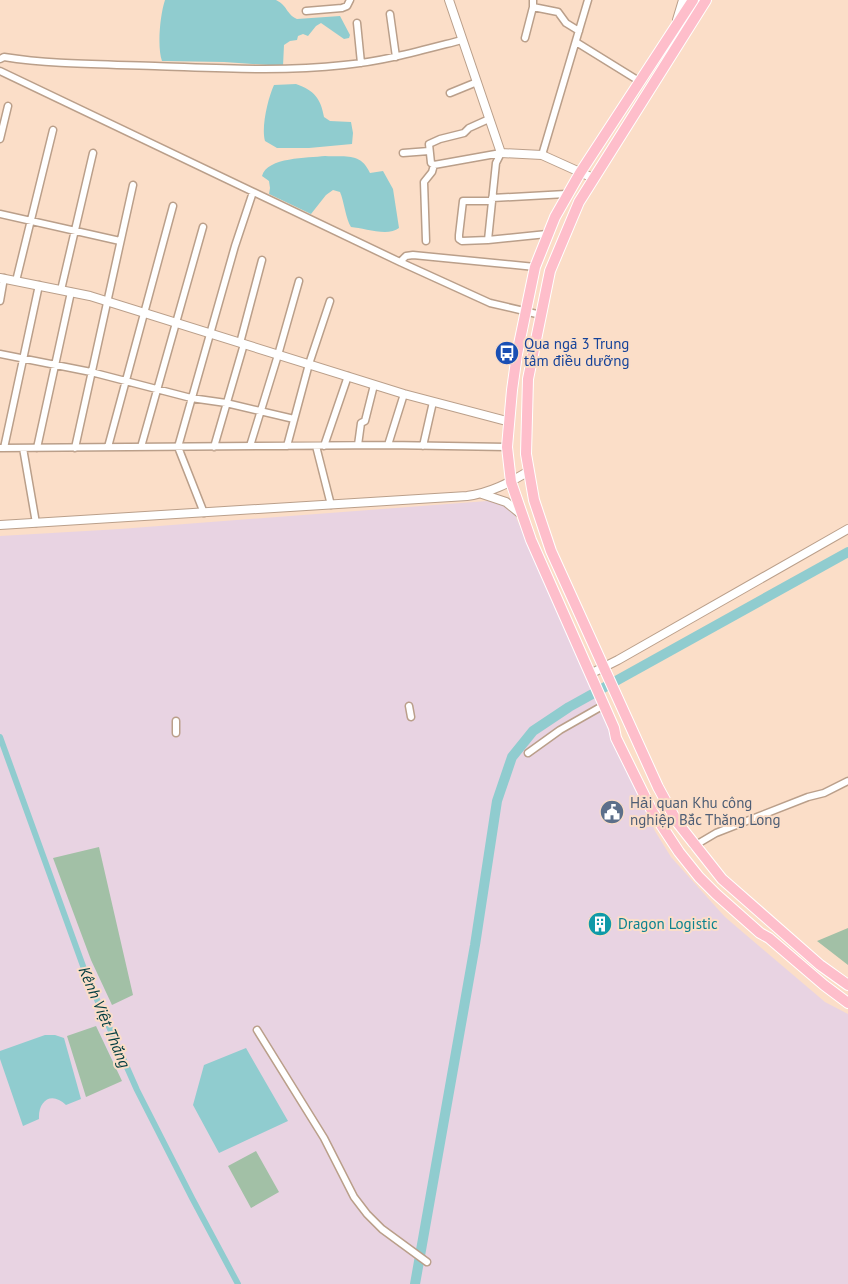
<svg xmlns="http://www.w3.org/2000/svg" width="848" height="1284" font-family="'PT Sans',sans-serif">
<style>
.industrial{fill:#e8d3e2}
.green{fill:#a2c0a6}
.water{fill:#90cccf}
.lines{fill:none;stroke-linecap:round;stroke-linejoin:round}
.canal{stroke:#90cccf;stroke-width:6}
.river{stroke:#90cccf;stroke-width:10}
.minor-casing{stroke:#ba9f8a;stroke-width:9}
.tertiary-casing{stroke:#ba9f8a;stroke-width:10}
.primary-casing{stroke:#fff;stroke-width:12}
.minor{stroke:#fff;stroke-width:6}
.tertiary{stroke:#fff;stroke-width:8}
.primary{stroke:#febecb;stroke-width:10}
.labels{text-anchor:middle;stroke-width:4;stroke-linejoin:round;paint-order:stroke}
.transit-label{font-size:15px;fill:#164399;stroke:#fbdec8;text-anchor:start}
.service-label{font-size:15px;fill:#4e5e75;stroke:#fbdec8;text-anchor:start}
.culture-label{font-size:15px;fill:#0d838f;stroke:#fbdec8;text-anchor:start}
.water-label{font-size:16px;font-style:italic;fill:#023d40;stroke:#fbdec8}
</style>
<rect width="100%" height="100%" fill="#fbdec8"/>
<!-- industrial -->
<path class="industrial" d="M487 501 511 506 655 831 671 857 725 917 825 1002 848 1014V1284H0V536L120 529Z"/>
<!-- green -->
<path class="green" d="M99 847 133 995 112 1005 91 960 53 858Z
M848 928V965L817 941Z
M96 1026 122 1081 86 1097 67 1036Z
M256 1151 279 1192 251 1208 228 1166Z"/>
<!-- water -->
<path class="water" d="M165 0H276C288 6 286 14 297 19L340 16 350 35 349 38 344 39 321 23 316 26 308 36 303 34 298 36 297 40 290 41 284 45 283 66 224 62 162 61C157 47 160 15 165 0Z
M296 84C314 90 321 99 324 117L330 121 351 122 353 133 352 144 309 148H277L265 141C261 127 268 98 274 85Z
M325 156C345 157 361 152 370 173L383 171 393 189 399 228C388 237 364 228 351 227 346 220 344 201 340 192L333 190 326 195 311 214 269 194 270 188 269 181 262 176C267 157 308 158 325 156Z
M45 1035H55L64 1038 81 1099 66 1105C52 1091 38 1100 39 1119L23 1126 0 1059V1051Z
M246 1048 288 1121 219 1153 193 1105 204 1065Z"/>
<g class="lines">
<!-- canal -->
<path class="canal" d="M0 737 87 977 137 1090 192 1198 238 1284"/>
<!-- river -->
<path class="river" d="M415 1284 475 945 497 801 512 757 533 731 569 707 848 552"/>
<!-- minor casing -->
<g class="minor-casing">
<path id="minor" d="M533 0V7L558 12 566 23 579 31
M306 11 342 8 347 6 350 0
M390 14 396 57
M357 23 361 63
M525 38 533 7
M576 42 639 81
M0 59 4 57C54 65 104 64 155 66 218 68 281 72 344 65 385 61 423 50 462 40
M0 71 400 262 490 303 541 315
M450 93 477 82
M489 119 469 128 464 133 440 139 429 144 431 163 434 165 501 153
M0 139 8 106
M403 153 429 151
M501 153 496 163 488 240 547 234
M542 155 588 0
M492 198 566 194
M0 214 120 241
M488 240 462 241 459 239V235L463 201H491
M426 241 424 182 432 172 434 165
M400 262 406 256 413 255 535 267
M16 281 53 130
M61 290 93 153
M0 301 4 278
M240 343 262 260
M0 354 91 372 191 398 226 403 294 419
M358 445 361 423 365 421 374 385
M388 445 404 394
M250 446 278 355 299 281
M287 446 309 364 330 301
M316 446 331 505
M324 446 348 376
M423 446 433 402
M108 447 173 206
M141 447 203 227
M214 447 244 344
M0 448 388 445 507 447
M4 448 39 285
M23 448 36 523
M37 448 71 292
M75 448 133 185
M204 513 178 447 235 246 253 192
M409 706 411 717
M176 721V733
M528 753 560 730 604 705
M694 846 716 833 808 797 824 793 848 781
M257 1030 324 1138 354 1197 367 1214 382 1229 427 1262"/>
</g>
<!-- tertiary casing -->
<g class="tertiary-casing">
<path id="tertiary" d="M449 0 501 153 542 155 593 178
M677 20 683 0
M0 278 90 296 404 394 510 422
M482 494 506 502 522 515
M0 525 467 496C490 493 509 483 529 471
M590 674 618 660 848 529"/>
</g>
<!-- primary casing -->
<g class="primary-casing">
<path id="primary" d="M693 0 580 173 555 217 535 267 517 354 512 390 507 447 511 482 531 540 614 728 616 738 652 811 679 852 699 877 716 894 760 933 769 938 824 985 848 1003
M706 0 579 202 550 271 528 379 526 454 534 500 551 551 658 787 677 822 722 879 820 965 848 985"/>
</g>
<!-- minor -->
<use href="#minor" class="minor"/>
<!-- tertiary -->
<use href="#tertiary" class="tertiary"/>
<!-- primary -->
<use href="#primary" class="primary"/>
</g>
<!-- icons -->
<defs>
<g id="bus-disc" transform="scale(1.25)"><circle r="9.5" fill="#1a4fb4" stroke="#fbdec8"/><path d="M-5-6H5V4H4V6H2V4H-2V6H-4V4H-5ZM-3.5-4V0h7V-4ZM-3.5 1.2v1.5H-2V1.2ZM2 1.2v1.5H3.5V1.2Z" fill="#fff"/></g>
<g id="civic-disc" transform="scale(1.25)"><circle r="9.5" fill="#5c6f8a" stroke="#fbdec8"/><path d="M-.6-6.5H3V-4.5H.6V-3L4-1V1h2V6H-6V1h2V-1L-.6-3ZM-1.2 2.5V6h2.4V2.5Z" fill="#fff"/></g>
<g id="building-disc" transform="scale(1.25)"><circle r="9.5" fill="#0f9aa8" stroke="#fbdec8"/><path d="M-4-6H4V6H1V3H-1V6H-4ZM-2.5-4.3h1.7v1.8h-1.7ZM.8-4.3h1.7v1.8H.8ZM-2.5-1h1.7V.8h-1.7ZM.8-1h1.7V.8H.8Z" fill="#fff"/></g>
</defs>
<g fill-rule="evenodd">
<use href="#bus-disc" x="507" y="353"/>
<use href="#civic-disc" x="612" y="812"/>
<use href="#building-disc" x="600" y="924"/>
</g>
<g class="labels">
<!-- transit labels -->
<g class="transit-label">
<text x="524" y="349">Qua ngã 3 Trung<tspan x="524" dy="17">tâm điều dưỡng</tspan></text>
</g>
<!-- service labels -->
<g class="service-label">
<text x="630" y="808">Hải quan Khu công<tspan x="630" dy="17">nghiệp Bắc Thăng Long</tspan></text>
</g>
<!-- culture labels -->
<g class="culture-label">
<text x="618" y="929">Dragon Logistic</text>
</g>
<!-- water labels -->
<g class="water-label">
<text transform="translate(105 1017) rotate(67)" y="6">Kênh Việt Thắng</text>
</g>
</g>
</svg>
